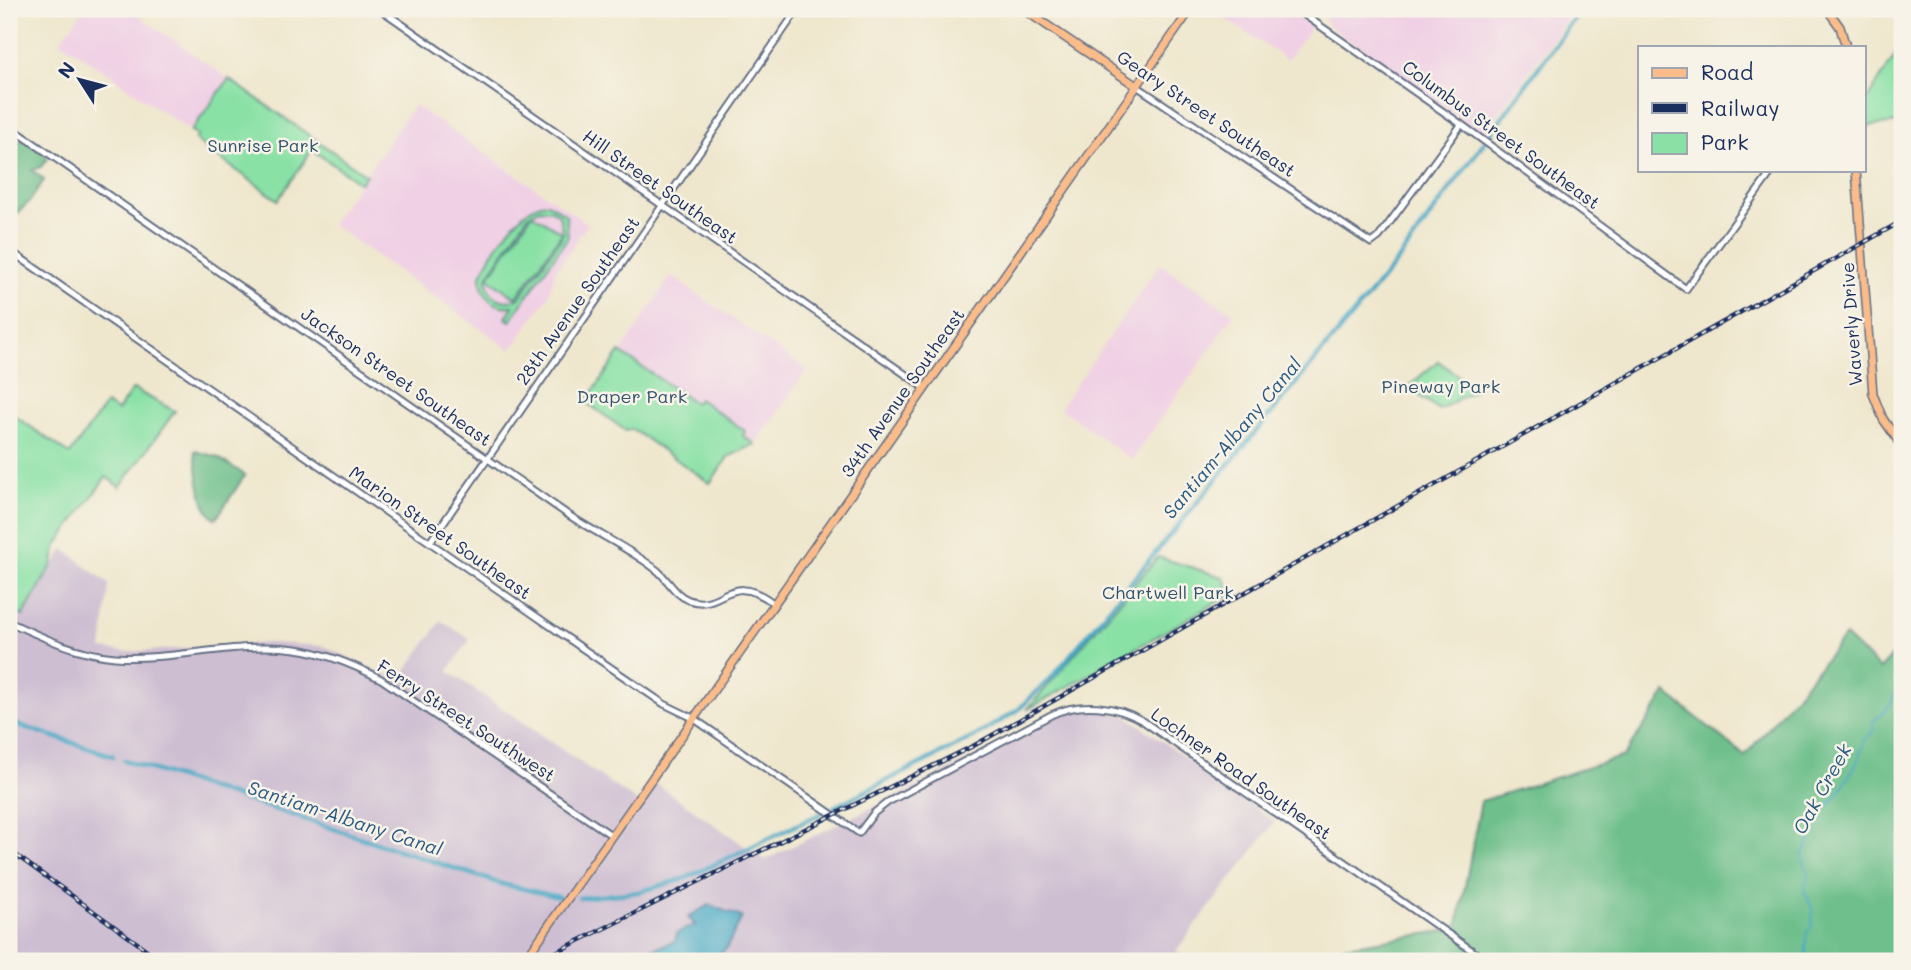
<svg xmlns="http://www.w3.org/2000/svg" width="1911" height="970" font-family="Mali,sans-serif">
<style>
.built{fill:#f0d0e5}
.industrial{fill:#cebed2}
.green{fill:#89e1a6;stroke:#528882;stroke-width:2;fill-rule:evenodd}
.forest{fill:#6ebf8b;stroke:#447774;stroke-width:2}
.water{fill:#45a7c5;stroke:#306b92;stroke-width:2}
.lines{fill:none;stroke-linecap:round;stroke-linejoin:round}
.stream{stroke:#45a7c5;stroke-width:2}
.canal{stroke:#45a7c5;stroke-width:4.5}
.minor-casing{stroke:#656f85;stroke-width:9}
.major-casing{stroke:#656f85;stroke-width:10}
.minor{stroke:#fff;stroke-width:5}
.major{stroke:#f9bc8a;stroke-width:7}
.rail-casing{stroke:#1b2f5e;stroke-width:4.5}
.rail{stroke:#f7f3e8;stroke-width:2;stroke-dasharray:5;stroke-linecap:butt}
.labels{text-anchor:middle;stroke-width:5;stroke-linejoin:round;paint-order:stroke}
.street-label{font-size:18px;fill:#1b2f5e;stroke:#f7f3e8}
.park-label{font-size:18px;fill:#31536c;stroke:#f7f3e8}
.water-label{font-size:19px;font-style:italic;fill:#2a5982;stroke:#f7f3e8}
</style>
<rect width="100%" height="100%" fill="#f7f3e8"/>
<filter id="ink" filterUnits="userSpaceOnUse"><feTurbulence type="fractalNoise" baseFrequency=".0143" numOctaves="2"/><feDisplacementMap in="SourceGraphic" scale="14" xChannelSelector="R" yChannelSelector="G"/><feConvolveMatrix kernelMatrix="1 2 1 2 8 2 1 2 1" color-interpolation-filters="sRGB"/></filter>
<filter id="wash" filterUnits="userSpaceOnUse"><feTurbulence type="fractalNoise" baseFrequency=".00686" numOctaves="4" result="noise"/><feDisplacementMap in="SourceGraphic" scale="28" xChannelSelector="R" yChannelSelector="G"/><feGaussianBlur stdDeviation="1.57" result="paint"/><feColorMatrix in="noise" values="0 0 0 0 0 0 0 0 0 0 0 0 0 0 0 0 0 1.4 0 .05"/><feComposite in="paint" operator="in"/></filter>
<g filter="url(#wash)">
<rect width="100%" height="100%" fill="#efe7cd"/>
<!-- built -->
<path class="built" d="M84 9H129L229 79 191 131 60 41Z
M1211 9H1288L1312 26 1287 60Z
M1332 9H1574L1481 136 1326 24 1325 19Z
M414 105 588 224 555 272 548 297 511 350 331 224Z
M1160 264 1234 314 1132 460 1060 408Z
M671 276 807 370 755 444 621 352Z"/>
<!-- industrial -->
<path class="industrial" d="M64 549 109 584 102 649 129 652 269 643 324 646 399 681 441 621 470 639 448 671 639 803 655 783 765 860 1069 711 1099 707 1127 716 1275 822 1176 951 1191 961H9V615L16 618Z"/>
<!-- green -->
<path class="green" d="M1902 45V123L1864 126V104Z
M229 79 366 175 360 183 312 150 278 200 204 147 195 139 198 135 191 131Z
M548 203 566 215 568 237 510 321 506 318 513 306C493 309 480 295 481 275 492 252 521 203 548 203ZM539 209 552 210 559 215 563 233 532 214 488 278 516 298 562 233 561 238 519 298C502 306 486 296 487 277L527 217Z
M620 352 695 403 699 399 745 431 743 436 755 444 728 457 710 483 632 429 626 431 586 402Z
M1438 361 1476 389 1439 410 1408 387Z
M133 389 175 411 120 487 106 477 57 545 52 565 23 616 9 610V412L70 454 106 404 117 411Z
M1158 557 1223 577 1231 594 1027 710Z"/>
<!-- forest -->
<path class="forest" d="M22 137 48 158 41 167 32 170 44 180 30 201 10 220 9 155Z
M195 451 217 457 245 475 216 519C198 508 198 471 195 451Z
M1845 636 1880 669 1902 645V961H1332L1340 947 1457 929 1481 801 1624 756 1666 693 1745 756Z"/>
<!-- water -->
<path class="water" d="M709 905 742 917 726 949 712 961 702 953 693 961H628L640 957 644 951 675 941 677 933 695 925 688 917Z"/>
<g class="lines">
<!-- stream -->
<path class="stream" d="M1806 961V934L1812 926 1813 910 1804 890 1809 876 1802 856 1824 809 1837 796 1858 761 1864 740 1873 732V722L1888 708 1902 681"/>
<!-- canal -->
<path class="canal" d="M9 722 113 756
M124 760 502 884 559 897
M834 807 976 736 1018 710 1054 675 1399 259 1581 9
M579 898 638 892 684 879 820 814"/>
</g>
</g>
<g filter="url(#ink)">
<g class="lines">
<!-- minor casing -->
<g class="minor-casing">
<path id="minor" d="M380 9 925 388
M1296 9 1458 122 1686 289 1773 170
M1135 85 1371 243 1379 237 1461 125
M9 126 567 514C597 534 631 549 658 571 669 581 675 595 689 600 722 612 729 569 773 603
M9 250 579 646 664 704 693 718 859 833 874 813 888 802 1051 715C1080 701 1116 705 1143 721L1487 961
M430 542 798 9
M9 622C42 637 77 654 115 657 175 661 236 641 296 649 326 653 354 665 381 679L611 835"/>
</g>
<!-- major casing -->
<g class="major-casing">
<path id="major" d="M1023 9 1135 85
M1827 9 1840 27 1846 47
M1856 170 1873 394 1883 419 1902 446
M524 961 1191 9"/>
</g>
<!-- minor -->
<use href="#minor" class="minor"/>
<!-- major -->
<use href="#major" class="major"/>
<!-- rail casing -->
<g class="rail-casing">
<path id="rail" d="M9 850 162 961
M538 961 975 745 1902 221"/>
</g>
<!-- rail -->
<use href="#rail" class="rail"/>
</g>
</g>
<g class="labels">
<!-- street labels -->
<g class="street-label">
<text transform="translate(1206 114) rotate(34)" y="6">Geary Street Southeast</text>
<text transform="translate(1501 135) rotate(36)" y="6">Columbus Street Southeast</text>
<text transform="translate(660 187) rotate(35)" y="6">Hill Street Southeast</text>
<text transform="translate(578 301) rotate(-55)" y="6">28th Avenue Southeast</text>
<text transform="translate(1852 324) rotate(-94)" y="6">Waverly Drive</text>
<text transform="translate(396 377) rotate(35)" y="6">Jackson Street Southeast</text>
<text transform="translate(903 393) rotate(-55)" y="6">34th Avenue Southeast</text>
<text transform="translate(440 533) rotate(35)" y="6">Marion Street Southeast</text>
<text transform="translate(466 721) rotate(33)" y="6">Ferry Street Southwest</text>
<text transform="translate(1241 774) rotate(35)" y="6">Lochner Road Southeast</text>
</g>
<!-- park labels -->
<g class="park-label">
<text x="263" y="152">Sunrise Park</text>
<text x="1441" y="393">Pineway Park</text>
<text x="632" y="403">Draper Park</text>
<text x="1168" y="599">Chartwell Park</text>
</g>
<!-- water labels -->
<g class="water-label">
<text transform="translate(1232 438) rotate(-50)" y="7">Santiam-Albany Canal</text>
<text transform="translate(1822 789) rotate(-61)" y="7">Oak Creek</text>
<text transform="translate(345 818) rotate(18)" y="7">Santiam-Albany Canal</text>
</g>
</g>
<!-- margin -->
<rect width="1911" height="970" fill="none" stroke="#f7f3e8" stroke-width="35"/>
<!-- legend -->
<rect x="1638" y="46" width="228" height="126" fill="#f7f3e8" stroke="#9fa5b1" stroke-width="2"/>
<rect x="1652" y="68" width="35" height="10" fill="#f9bc8a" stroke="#9fa5b1" stroke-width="2"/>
<text x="1701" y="80" font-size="21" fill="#1b2f5e">Road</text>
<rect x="1652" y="103" width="35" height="10" fill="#1b2f5e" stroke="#9fa5b1" stroke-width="2"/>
<text x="1701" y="116" font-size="21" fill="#1b2f5e">Railway</text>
<rect x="1652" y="133" width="35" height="21" fill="#89e1a6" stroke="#9fa5b1" stroke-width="2"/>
<text x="1701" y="150" font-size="21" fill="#1b2f5e">Park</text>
<!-- north arrow -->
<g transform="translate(80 80) rotate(306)" stroke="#f7f3e8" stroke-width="5" paint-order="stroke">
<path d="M0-5L12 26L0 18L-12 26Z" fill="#1b2f5e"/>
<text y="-10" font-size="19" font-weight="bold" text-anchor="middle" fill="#1b2f5e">N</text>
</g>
</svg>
